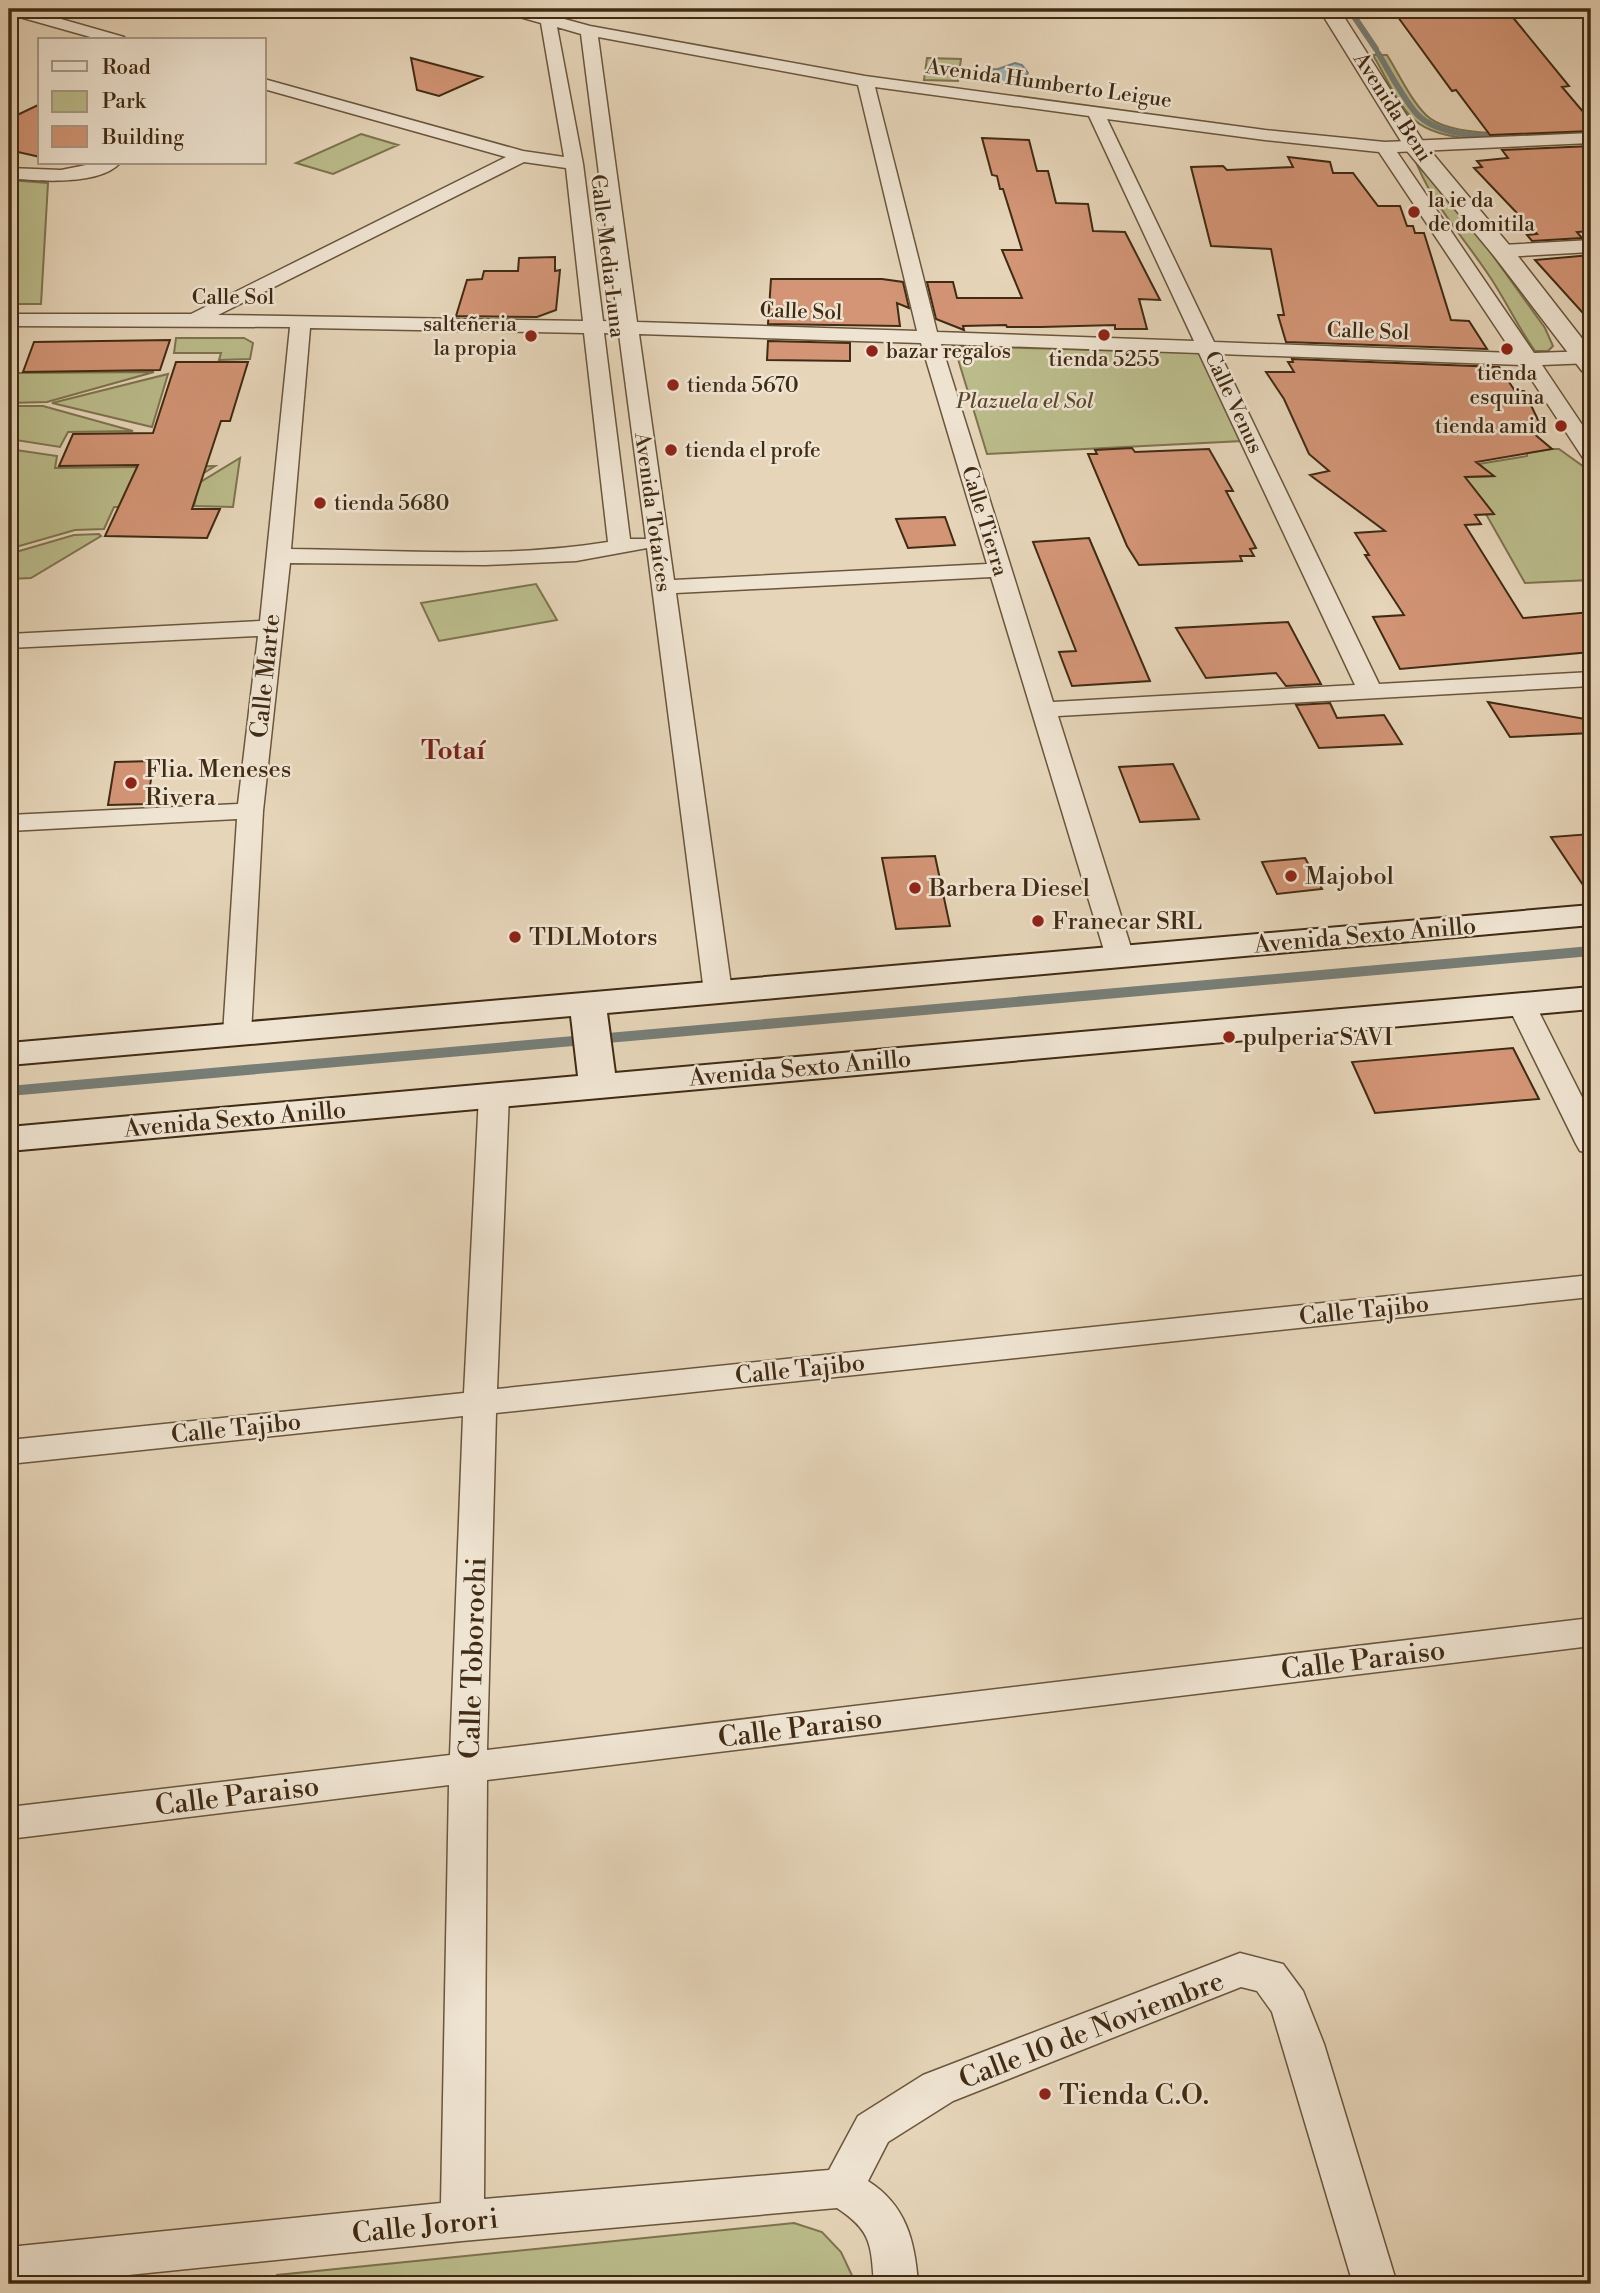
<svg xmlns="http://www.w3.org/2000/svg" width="1600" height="2293" font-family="'Libre Bodoni',serif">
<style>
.green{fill:#bbbc8b;stroke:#7e744f;stroke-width:2}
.water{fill:#9bb6ba;stroke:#777e77;stroke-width:2}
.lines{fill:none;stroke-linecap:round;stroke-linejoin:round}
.stream-far1{stroke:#777e77;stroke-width:6}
.stream{stroke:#777e77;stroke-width:10}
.building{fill:#d39576;stroke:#402b13;stroke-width:2}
.minor-casing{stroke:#6a563c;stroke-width:3}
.tertiary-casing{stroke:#6a563c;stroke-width:3}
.secondary-casing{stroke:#402b13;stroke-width:4}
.minor{fill:#efe4d2;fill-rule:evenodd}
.tertiary{fill:#efe4d2;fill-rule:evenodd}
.secondary{fill:#efe4d2;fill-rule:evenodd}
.poi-dot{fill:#8f2418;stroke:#efe4d2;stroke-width:2.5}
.labels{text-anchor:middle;stroke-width:5;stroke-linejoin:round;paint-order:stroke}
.far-street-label{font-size:21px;fill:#402b13;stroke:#efe4d2}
.far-poi-label{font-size:21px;fill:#402b13;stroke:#efe4d2;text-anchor:start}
.far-park-label{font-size:21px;font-style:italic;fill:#59482b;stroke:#efe4d2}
.street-label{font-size:24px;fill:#402b13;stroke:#efe4d2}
.poi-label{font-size:24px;fill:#402b13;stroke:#efe4d2;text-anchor:start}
.neighbourhood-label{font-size:26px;font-weight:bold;fill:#7a1f14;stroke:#efe4d2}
.near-street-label{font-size:28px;fill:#402b13;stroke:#efe4d2}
.near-poi-label{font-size:28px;fill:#402b13;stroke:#efe4d2;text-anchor:start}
</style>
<rect width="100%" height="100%" fill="#e6d5b9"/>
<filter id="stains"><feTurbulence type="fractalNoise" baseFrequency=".00286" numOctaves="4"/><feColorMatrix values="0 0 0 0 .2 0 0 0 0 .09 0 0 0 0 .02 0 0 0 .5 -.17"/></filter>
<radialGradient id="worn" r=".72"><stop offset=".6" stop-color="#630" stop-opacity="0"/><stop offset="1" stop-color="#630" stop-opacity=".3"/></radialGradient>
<!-- green -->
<path class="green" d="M1373 55H1387C1399 74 1410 99 1426 115 1454 143 1553 131 1591 129V135C1545 137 1449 152 1413 119 1396 102 1385 75 1373 55Z
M927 58 961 59 958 81 924 80Z
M361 134 398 145 333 174 296 163Z
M1413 154 1486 246 1545 328 1553 346 1548 351H1535C1518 327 1506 301 1490 277 1463 236 1429 201 1413 154Z
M9 180 48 183 41 304H9Z
M176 338H244L253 343 250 359 219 360 221 353H174Z
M954 346 1207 353 1242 441 987 454Z
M9 362H18L17 373 154 372 47 402 9 403Z
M168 374 152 427 52 403Z
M9 406H43L133 431 68 432 60 447 9 439Z
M9 449 57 456 55 468 215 466 191 481 186 506 114 507 104 529 75 530 9 549Z
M1552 449H1559L1591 472V580L1525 583 1465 477 1493 476 1479 464 1527 456V453Z
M240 458 233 507 194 506 199 483Z
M99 534 101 536 31 578 9 579V554L74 535Z
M536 584 557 620 439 641 421 603Z
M794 2223 822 2232 841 2252 856 2284H277V2275Z"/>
<!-- water -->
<path class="water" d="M1015 63 1022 65 1028 73C1018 89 1000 83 984 82V70L998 69Z"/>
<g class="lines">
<!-- stream-far1 -->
<path class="stream-far1" d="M1349 9 1376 49
M1378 53C1388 69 1407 106 1420 117 1454 147 1548 135 1591 133"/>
<!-- stream -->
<path class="stream" d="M9 1091 1591 951"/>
</g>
<!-- building -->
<path class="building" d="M1506 9 1569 86 1562 87 1591 121V131L1490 135 1456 90 1452 91 1395 13Z
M411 58 482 77 439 96 417 90Z
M40 104V157L9 150V119Z
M982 138 1029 140 1037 171H1048L1056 203 1088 204 1093 231 1125 232 1160 300 1139 299 1147 329H1115V325L1041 327H1007L1006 325 963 326 964 330 936 319 927 282H953L957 298H1022L1002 250H1022L1003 189H1000L997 176 992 175Z
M1591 146V231L1577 232 1582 238 1532 241 1527 235 1537 234 1474 168 1482 167 1477 161 1508 158 1502 150Z
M1288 157 1330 162 1333 173H1353L1378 206H1400L1407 226H1413L1415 233H1424L1451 320 1469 321 1487 349 1286 342 1278 315H1284L1271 249 1211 246 1191 167 1223 166 1227 170 1293 167Z
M1591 255V322L1535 260Z
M555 257V271L560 270 556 310 537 317 456 316 467 280 482 279 484 271H518L519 258Z
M771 279H882L903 282 909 308 897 303 900 326 768 324Z
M170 340 160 370 23 372 34 342Z
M768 341 850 343V361L767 360Z
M1292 359 1499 367 1515 391H1524L1540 424 1527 428 1552 449 1476 462 1494 476 1465 477 1494 514 1475 515 1481 524 1465 525 1523 618 1591 612V652L1400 669 1373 617 1404 615 1365 555H1369L1355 533 1385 531 1310 475 1329 471 1309 454 1284 399 1266 372H1294L1288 362H1293Z
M176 362H248L230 421H221L192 509H220L207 538 105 536 138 465 59 466 73 434 153 433Z
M1132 448 1135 452 1209 449 1233 491H1226L1256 548 1250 549 1254 556H1240L1242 561 1139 565 1127 546 1088 454H1097L1095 450Z
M945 517 955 545 908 548 896 519Z
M1089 538 1150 681 1072 686 1059 652 1076 651 1033 542Z
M1288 622 1321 684 1286 686 1276 673 1206 678 1176 628Z
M1488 702 1591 720V733L1510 737Z
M1330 703 1337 718 1384 715 1402 744 1319 748 1296 705Z
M154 761 147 804 108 805 115 762Z
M1173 764 1199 819 1140 822 1119 767Z
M1591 834V897L1551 837Z
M935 856 950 926 896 929 882 858Z
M1305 858 1322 889 1277 894 1262 862Z
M1513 1048 1539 1099 1375 1113 1352 1062Z"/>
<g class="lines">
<!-- minor casing -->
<g class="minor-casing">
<path id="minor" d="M9 9H26L124 37 126 40H101L9 14Z
M500 9H525L542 13 544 9H560L557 17 590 26 865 76 1265 130 1385 142 1591 133V143L1397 152 1534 353 1591 351V363L1542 365 1591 438V459L1583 458 1522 365 1220 354 1379 684 1591 672V686L1058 716 1134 957 1130 963 1120 965 1110 963 1106 957 991 577 676 593 732 992 728 998 718 1000 708 998 704 992 647 548 576 561 485 565 290 563 263 811 251 1034 247 1040 237 1043 227 1040 223 1034 237 819 9 831V815L238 804 258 636 9 648V634L260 621 290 327 9 326V314H191L506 157 264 89V79L523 151 564 157 541 23 502 12ZM557 27 581 34 618 322 603 321 583 164ZM598 37 858 85 917 331 637 322ZM875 87 1089 116 1194 341 937 332ZM1107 119 1265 140 1379 152 1513 353 1214 342ZM524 162 566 168 583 321 218 315ZM310 328 584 333 608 542C504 559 396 550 291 549ZM604 333 619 334 646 539H630ZM639 334 921 343 987 564 674 580ZM941 344 1199 353 1355 685 1053 702Z
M96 163H120C99 186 37 181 9 178V168L61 170Z
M1591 240V252L1502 257 1493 251 1502 245Z
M1521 996 1531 998 1535 1004 1591 1115V1153L1580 1151 1576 1144 1507 1004 1511 998Z
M494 1086 504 1089 509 1095 497 1389 1591 1275V1297L496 1413 487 1750 1591 1618V1646L487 1780 484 2199 829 2170 858 2116 923 2075 1240 1953 1283 1964 1303 1991 1324 2044 1397 2284H1353L1272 2012 1257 1991 1241 1987 953 2101 888 2142 868 2181C906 2205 915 2241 918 2284H874C871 2245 872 2231 837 2208L462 2241 40 2284H9V2247L441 2203 449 1785 9 1839V1807L450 1755 463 1416 9 1464V1440L464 1393 479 1095 484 1089Z"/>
</g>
<!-- tertiary casing -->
<g class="tertiary-casing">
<path id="tertiary" d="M1319 9H1339L1424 143 1510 246 1591 350V373L1582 371 1494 256 1407 151Z"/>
</g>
<!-- secondary casing -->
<g class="secondary-casing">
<path id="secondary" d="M1591 905V925L607 1013 615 1073 1591 987V1009L9 1151V1127L578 1076 571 1016 9 1065V1043Z"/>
</g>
<!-- minor -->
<use href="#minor" class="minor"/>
<!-- tertiary -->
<use href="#tertiary" class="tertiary"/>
<!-- secondary -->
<use href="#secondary" class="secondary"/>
</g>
<!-- markers -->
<g class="poi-dot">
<circle cx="1414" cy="212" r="7"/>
<circle cx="1104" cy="335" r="7"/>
<circle cx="531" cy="336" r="7"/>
<circle cx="1507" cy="349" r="7"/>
<circle cx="872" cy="351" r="7"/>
<circle cx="673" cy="385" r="7"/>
<circle cx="1561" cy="426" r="7"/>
<circle cx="671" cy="450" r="7"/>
<circle cx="320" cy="503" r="7"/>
<circle cx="131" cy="783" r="7"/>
<circle cx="1291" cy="876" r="7"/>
<circle cx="915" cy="888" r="7"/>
<circle cx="1038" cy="921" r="7"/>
<circle cx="515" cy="937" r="7"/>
<circle cx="1229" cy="1037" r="7"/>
<circle cx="1045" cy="2094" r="7"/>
</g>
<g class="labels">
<!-- far-street labels -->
<g class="far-street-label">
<text transform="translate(1049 83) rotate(8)" y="7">Avenida Humberto Leigue</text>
<text transform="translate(1393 107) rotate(57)" y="7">Avenida Beni</text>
<text transform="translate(608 256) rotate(83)" y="7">Calle Media Luna</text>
<text x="233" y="304">Calle Sol</text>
<text transform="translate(801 311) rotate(2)" y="7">Calle Sol</text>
<text transform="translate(1368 331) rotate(2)" y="7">Calle Sol</text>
<text transform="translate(1234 402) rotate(65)" y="7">Calle Venus</text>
<text transform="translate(653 512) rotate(82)" y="7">Avenida Totaíces</text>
<text transform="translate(985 521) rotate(73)" y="7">Calle Tierra</text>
</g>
<!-- far-poi labels -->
<g class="far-poi-label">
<text x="1428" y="207">la ie da<tspan x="1428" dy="24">de domitila</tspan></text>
<text x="517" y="331" text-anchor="end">salteñeria<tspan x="517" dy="24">la propia</tspan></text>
<text x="886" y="358">bazar regalos</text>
<text x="1104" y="366" text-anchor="middle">tienda 5255</text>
<text x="1507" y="380" text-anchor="middle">tienda<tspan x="1507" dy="24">esquina</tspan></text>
<text x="687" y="392">tienda 5670</text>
<text x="1547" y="433" text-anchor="end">tienda amid</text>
<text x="685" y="457">tienda el profe</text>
<text x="334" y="510">tienda 5680</text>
</g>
<!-- far-park labels -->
<g class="far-park-label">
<text x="1025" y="408">Plazuela el Sol</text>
</g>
<!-- street labels -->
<g class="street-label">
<text transform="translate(265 676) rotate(-84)" y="8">Calle Marte</text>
<text transform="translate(1365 935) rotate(-5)" y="8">Avenida Sexto Anillo</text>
<text transform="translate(800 1068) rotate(-5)" y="8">Avenida Sexto Anillo</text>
<text transform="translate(235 1119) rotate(-5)" y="8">Avenida Sexto Anillo</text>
<text transform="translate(1364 1310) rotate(-6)" y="8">Calle Tajibo</text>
<text transform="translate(800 1369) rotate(-6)" y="8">Calle Tajibo</text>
<text transform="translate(236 1428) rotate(-6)" y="8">Calle Tajibo</text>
</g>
<!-- poi labels -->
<g class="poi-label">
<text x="145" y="777">Flia. Meneses<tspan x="145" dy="28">Rivera</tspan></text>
<text x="1305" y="884">Majobol</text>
<text x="929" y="896">Barbera Diesel</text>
<text x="1052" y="929">Franecar SRL</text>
<text x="529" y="945">TDLMotors</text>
<text x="1243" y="1045">pulperia SAVI</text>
</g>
<!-- neighbourhood labels -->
<g class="neighbourhood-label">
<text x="453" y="759">Totaí</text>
</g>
<!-- near-street labels -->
<g class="near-street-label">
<text transform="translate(472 1658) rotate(-88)" y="10">Calle Toborochi</text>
<text transform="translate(1363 1659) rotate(-7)" y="10">Calle Paraiso</text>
<text transform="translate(800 1727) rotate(-7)" y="10">Calle Paraiso</text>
<text transform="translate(237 1795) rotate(-7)" y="10">Calle Paraiso</text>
<text transform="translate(1091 2029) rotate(-21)" y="10">Calle 10 de Noviembre</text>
<text transform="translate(425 2225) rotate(-6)" y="10">Calle Jorori</text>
</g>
<!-- near-poi labels -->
<g class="near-poi-label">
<text x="1059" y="2104">Tienda C.O.</text>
</g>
</g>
<!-- margin -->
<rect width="1600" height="2293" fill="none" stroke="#e6d5b9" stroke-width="35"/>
<rect x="10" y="10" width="1579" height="2272" fill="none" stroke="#402b13" stroke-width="3.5"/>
<rect x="18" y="18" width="1565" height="2258" fill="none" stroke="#402b13" stroke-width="2"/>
<!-- legend -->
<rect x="38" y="38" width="228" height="126" fill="#efe4d2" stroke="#a99a86" stroke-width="2"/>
<rect x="52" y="61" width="35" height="10" fill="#efe4d2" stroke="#a99a86" stroke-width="2"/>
<text x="102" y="74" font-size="21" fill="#402b13">Road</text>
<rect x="52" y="91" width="35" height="21" fill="#bbbc8b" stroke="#a99a86" stroke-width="2"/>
<text x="102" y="108" font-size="21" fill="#402b13">Park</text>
<rect x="52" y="126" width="35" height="21" fill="#d39576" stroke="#a99a86" stroke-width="2"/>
<text x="102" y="144" font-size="21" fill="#402b13">Building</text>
<rect width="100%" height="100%" filter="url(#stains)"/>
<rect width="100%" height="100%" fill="url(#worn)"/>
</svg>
